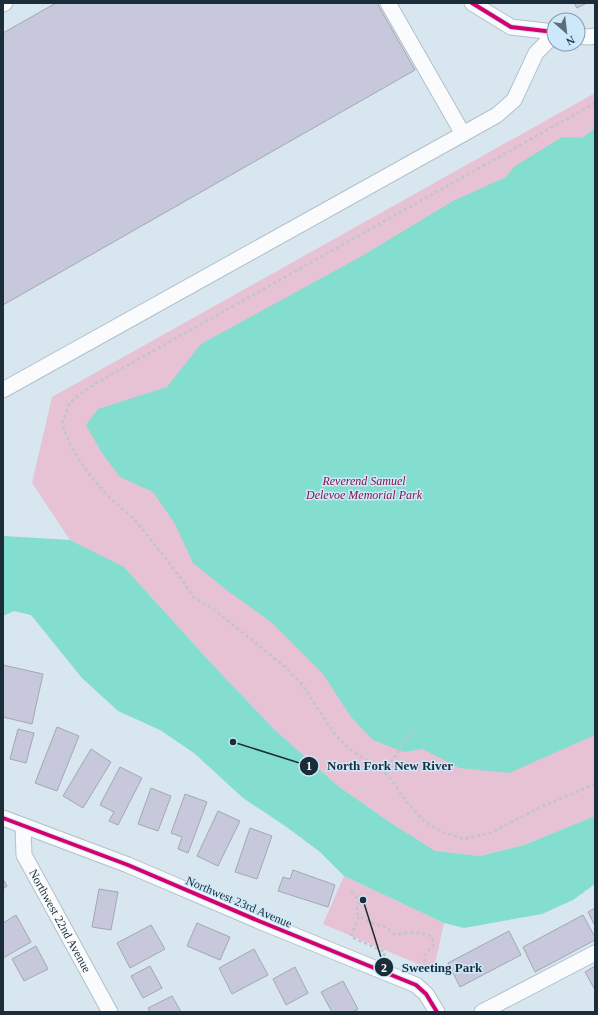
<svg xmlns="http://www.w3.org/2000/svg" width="598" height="1015" font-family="Georgia,serif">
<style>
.green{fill:#e7c1d4}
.water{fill:#83decf}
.building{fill:#c7c8dc;stroke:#a3a7b2}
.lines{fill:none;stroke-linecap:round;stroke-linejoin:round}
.minor-casing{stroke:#b1c0ca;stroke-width:17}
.path{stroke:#c0c5c9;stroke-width:2.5;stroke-dasharray:3 3;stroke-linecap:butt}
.minor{stroke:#f9fbfd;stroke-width:15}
.cycleway-casing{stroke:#cde8fa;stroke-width:6}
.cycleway{stroke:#d6006c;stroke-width:4}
.labels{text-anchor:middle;stroke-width:3;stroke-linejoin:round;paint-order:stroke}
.park-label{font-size:12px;font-style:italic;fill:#7e1146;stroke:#cde8fa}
.street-label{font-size:12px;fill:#1b2d38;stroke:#cde8fa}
.leader{fill:none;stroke:#1b2d38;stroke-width:1.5}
.callout-dot{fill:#1b2d38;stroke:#cde8fa;stroke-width:1.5}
.mark-label{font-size:12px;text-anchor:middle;font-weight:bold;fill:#fff}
.callout-label{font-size:13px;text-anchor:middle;font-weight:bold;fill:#1b2d38;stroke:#cde8fa;stroke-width:3;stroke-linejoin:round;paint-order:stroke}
</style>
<rect width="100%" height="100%" fill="#d8e6f0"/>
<!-- green -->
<path class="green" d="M595 93V816L524 845 480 856 435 852 391 823 338 786 274 729 211 663 125 568 70 540 32 483 52 397Z
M344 876 444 923 434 968 425 967 323 924Z"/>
<!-- water -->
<path class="water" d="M595 128V735L509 773 459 768 423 749 404 752 373 740 351 717 323 674 271 622 228 591 193 563 174 522 153 492 120 477 102 453 86 425 98 409 167 387 201 344 362 256 453 201 506 177 515 166 562 137 582 138Z
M3 536 70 540 124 567 211 663 274 729 338 786 391 823 435 851 480 856 524 845 595 816V884L573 900 542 914 464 928 444 923 344 876 320 852 288 828 243 798 194 753 160 730 118 711 82 678 31 615 14 611 3 616Z"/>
<!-- building -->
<path class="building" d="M56 3H377L415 70 3 305V33Z
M574 3H587L577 8Z
M3 665 43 674 32 724 3 717Z
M57 727 79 736 57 791 35 783Z
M18 729 34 733 26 763 10 759Z
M91 749 111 762 83 808 63 796Z
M120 767 142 778 118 825 109 821 114 812 100 805Z
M151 788 171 796 158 831 138 824Z
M185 794 207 802 188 853 178 849 182 837 171 833Z
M218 811 240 821 218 866 197 856Z
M250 828 272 836 257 879 235 872Z
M293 870 335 885 328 907 278 891 283 877 290 879Z
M3 879 7 886 3 889Z
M99 889 118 892 111 930 92 927Z
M595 908V926L588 912Z
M16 915 31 942 3 958V923Z
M583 915 595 937V940L535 972 523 947Z
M197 923 230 937 220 960 187 946Z
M151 925 165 949 130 968 117 943Z
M509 931 521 955 460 987 448 963Z
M36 946 48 969 24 981 12 959Z
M254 949 268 975 232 994 219 968Z
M150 966 162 988 143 998 131 976Z
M595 966V990L585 972Z
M295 967 308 993 286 1005 273 979Z
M343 981 358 1009 353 1012H332L321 992Z
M172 996 181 1012H150L148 1008Z"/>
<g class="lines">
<!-- minor casing -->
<g class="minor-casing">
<g id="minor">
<path d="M472 3 511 27 554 32"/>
<path d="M3 4 5 3"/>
<path d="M578 36 589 37 595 36"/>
<path d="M463 134 497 115 514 100 536 53 554 35"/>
<path d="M3 390 463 134 388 3"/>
<path d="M3 818 128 865 259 921 416 985 426 994 437 1012"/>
<path id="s1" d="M23 826 24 855 110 1012"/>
<path d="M482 1012 595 953"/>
</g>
</g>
<!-- path -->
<path class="path" d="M595 103 96 383 70 402 62 423 71 447 91 477 111 499 135 520 181 578 194 598 212 608 284 666 301 683 334 733 348 748 385 773 392 780 405 800 424 821 442 832 464 839 490 833 543 806 595 784
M385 773 412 729
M351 892 357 898 359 904 356 911 359 916
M384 956 385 952 351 937 359 916 374 924 386 927 394 934C409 933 419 930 432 937L434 944 424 957 425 967"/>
<!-- minor -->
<use href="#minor" class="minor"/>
<!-- cycleway casing -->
<g class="cycleway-casing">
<path id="cycleway" d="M472 3 511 27 554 32
M3 818 128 865 259 921 416 985 426 994 437 1012"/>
</g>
<!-- cycleway -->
<use href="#cycleway" class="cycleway"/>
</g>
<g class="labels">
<!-- park labels -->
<g class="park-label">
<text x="364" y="485">Reverend Samuel<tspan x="364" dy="14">Delevoe Memorial Park</tspan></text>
</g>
<!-- street labels -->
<g class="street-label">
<text transform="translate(239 902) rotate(23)" y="4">Northwest 23rd Avenue</text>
<text dy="4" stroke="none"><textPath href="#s1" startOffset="104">Northwest 22nd Avenue</textPath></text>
</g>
</g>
<!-- callouts -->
<path class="leader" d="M233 742L309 766M363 900L384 967"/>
<g class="callout-dot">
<circle cx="233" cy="742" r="4"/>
<circle cx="363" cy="900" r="4"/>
<circle cx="309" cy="766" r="10"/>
<circle cx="384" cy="967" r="10"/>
</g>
<g class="mark-label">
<text x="309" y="770">1</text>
<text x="384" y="972">2</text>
</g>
<g class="callout-label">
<text x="390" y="770">North Fork New River</text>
<text x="442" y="972">Sweeting Park</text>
</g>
<!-- border -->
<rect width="598" height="1015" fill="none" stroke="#1b2d38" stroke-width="8"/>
<!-- north arrow -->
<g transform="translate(566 32) rotate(152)"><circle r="19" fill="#cde8fa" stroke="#869dac"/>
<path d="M0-3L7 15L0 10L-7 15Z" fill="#5d6e78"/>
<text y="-6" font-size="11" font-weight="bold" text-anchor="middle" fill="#1b2d38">N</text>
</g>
</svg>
